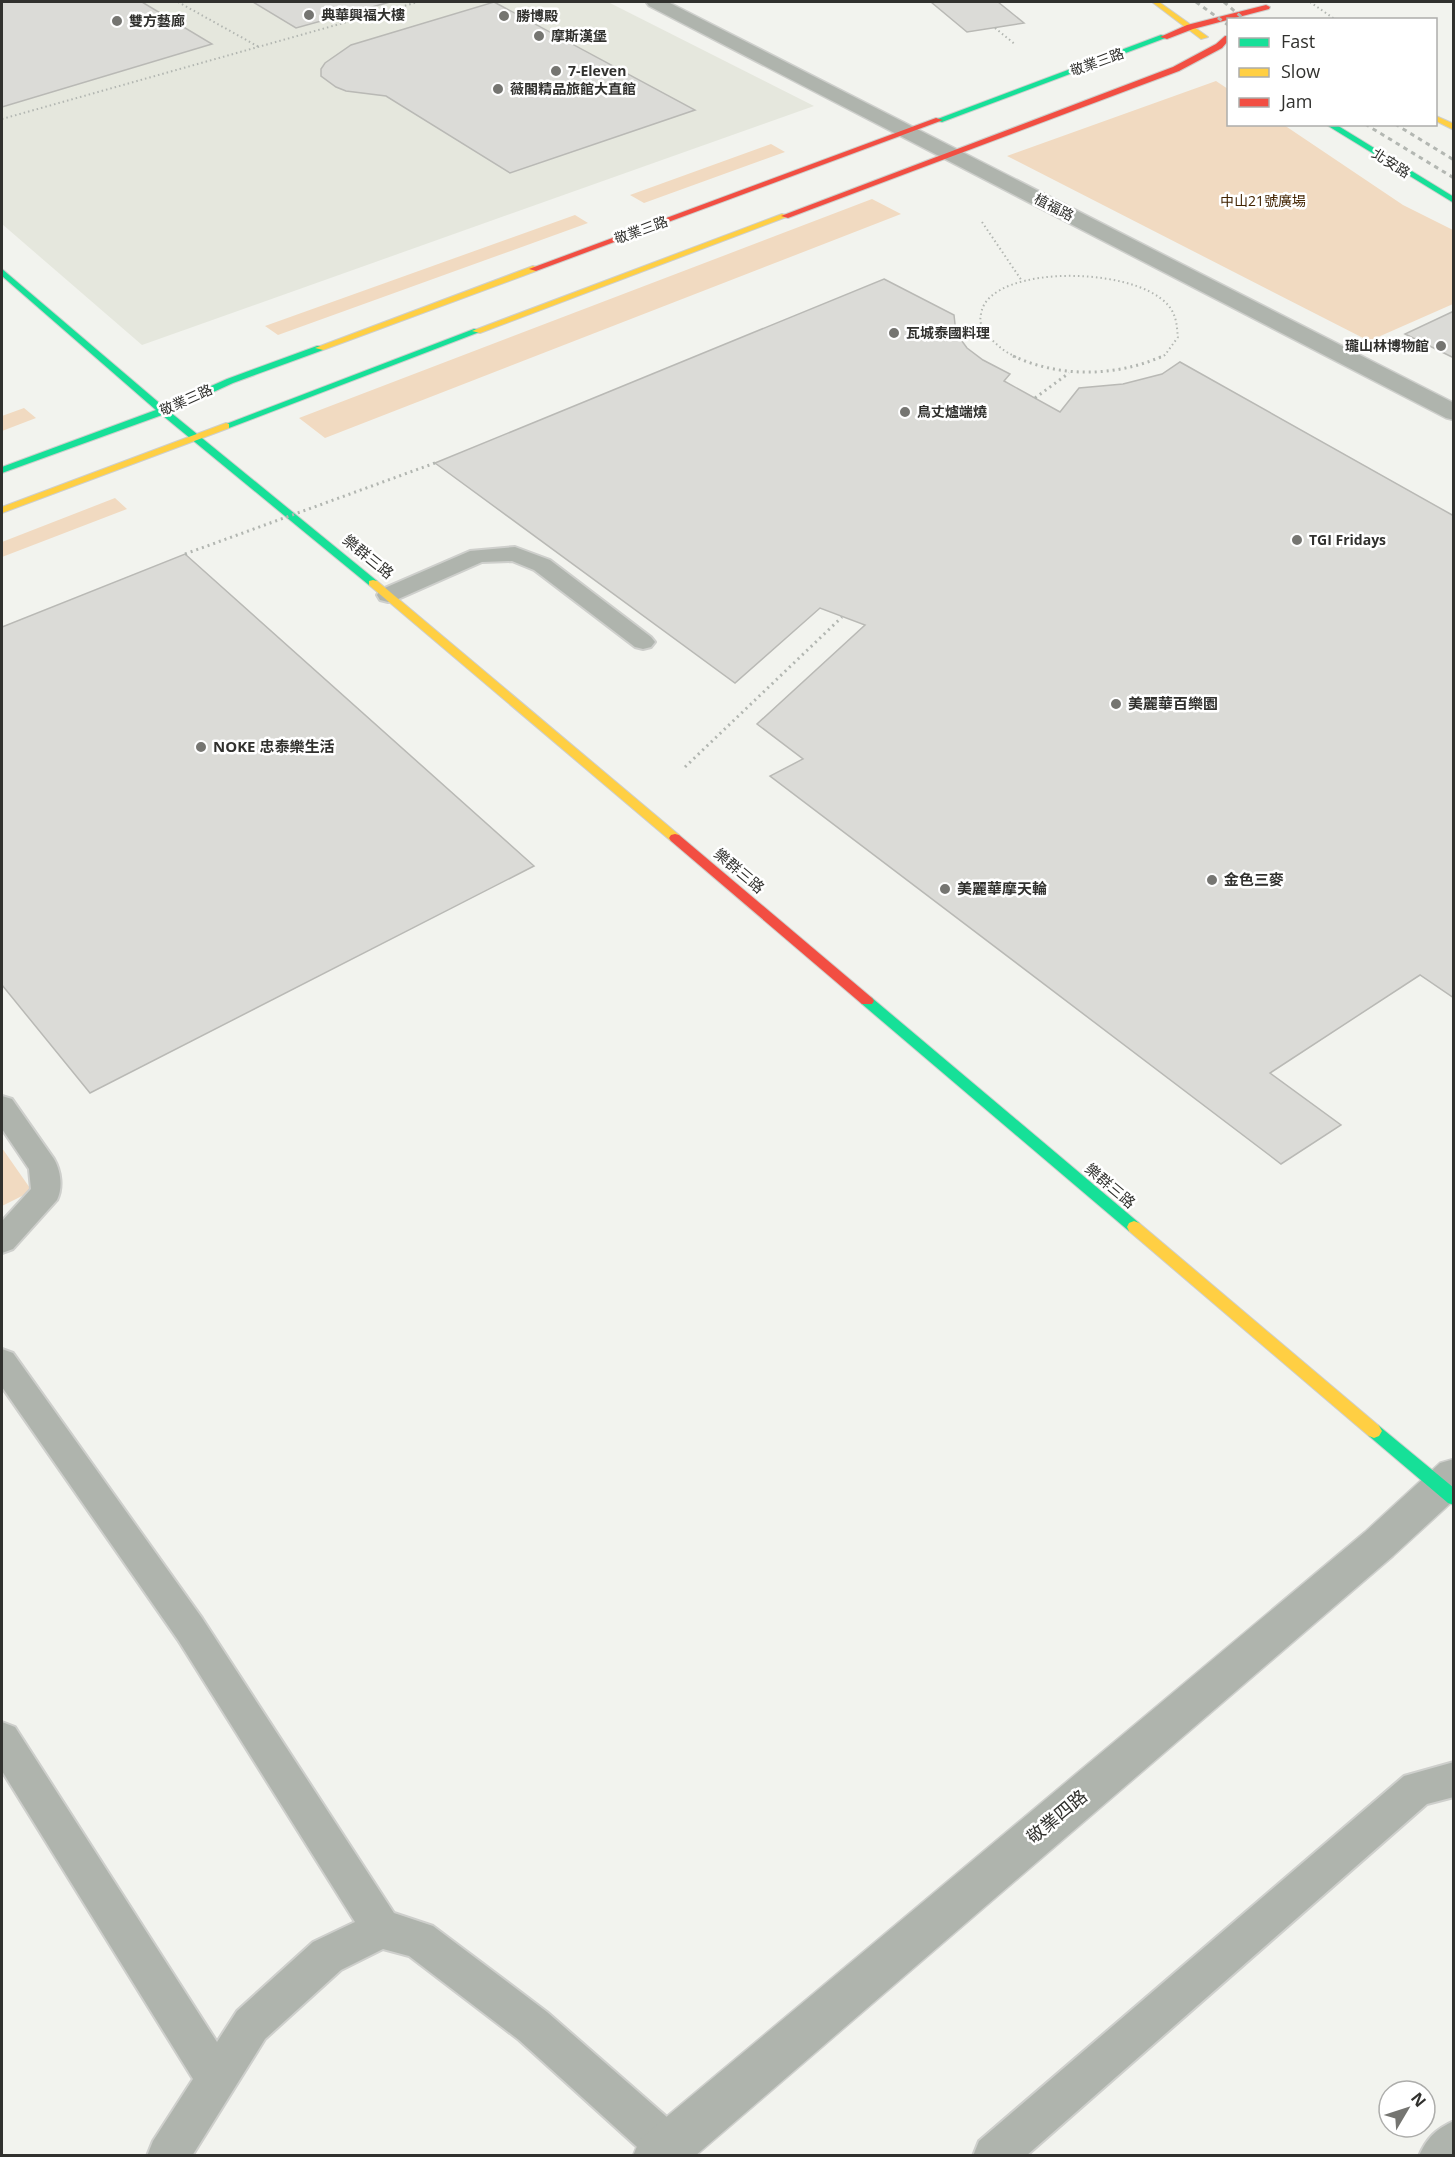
<svg xmlns="http://www.w3.org/2000/svg" width="1455" height="2157" font-family="'Open Sans','Noto Sans TC',sans-serif">
<style>
.built{fill:#e5e7dd}
.green{fill:#f1dac1}
.building{fill:#dbdbd7;stroke:#b9b9b5;stroke-width:1.5}
.lines{fill:none;stroke-linecap:round;stroke-linejoin:round}
.lane-casing{stroke:#cecfcc;stroke-width:4}
.street-casing{stroke:#cecfcc;stroke-width:3}
.fast-casing{stroke:#cecfcc;stroke-width:2}
.slow-casing{stroke:#cecfcc;stroke-width:2}
.jam-casing{stroke:#cecfcc;stroke-width:2}
.path-far1{stroke:#b2b6b1;stroke-width:2;stroke-dasharray:1.5 3;stroke-linecap:butt}
.path{stroke:#b2b6b1;stroke-width:3;stroke-dasharray:2 4;stroke-linecap:butt}
.lane{fill:#afb4ad;fill-rule:evenodd}
.street{fill:#afb4ad;fill-rule:evenodd}
.fast{fill:#16e098;fill-rule:evenodd}
.slow{fill:#ffcf43;fill-rule:evenodd}
.jam{fill:#f24e42;fill-rule:evenodd}
.rail{stroke:#b3b7b2;stroke-width:3;stroke-dasharray:4.5 4.5;stroke-linecap:butt}
.path-bridge{stroke:#b2b6b1;stroke-width:3;stroke-dasharray:2 4;stroke-linecap:butt}
.poi-dot{fill:#757571;stroke:#fff;stroke-width:2}
.labels{text-anchor:middle;stroke-width:5;stroke-linejoin:round;paint-order:stroke}
.far-poi-label{font-size:14px;font-weight:bold;fill:#31312e;stroke:#fff;text-anchor:start}
.far-street-label{font-size:14px;fill:#31312e;stroke:#fff}
.far-park-label{font-size:14px;fill:#422300;stroke:#fff}
.street-label{font-size:15px;fill:#31312e;stroke:#fff}
.poi-label{font-size:15px;font-weight:bold;fill:#31312e;stroke:#fff;text-anchor:start}
.near-street-label{font-size:18px;fill:#31312e;stroke:#fff}
</style>
<rect width="100%" height="100%" fill="#f2f3ee"/>
<!-- built -->
<path class="built" d="M2 2H608L814 106 142 345 2 224Z"/>
<!-- green -->
<path class="green" d="M1216 81 1228 89V124L1284 125 1403 205 1453 230V304L1369 341 1007 156Z
M771 144 785 152 644 203 630 195Z
M872 199 901 214 325 438 299 418Z
M575 215 588 223 278 335 265 326Z
M24 408 36 418 2 431V416Z
M115 498 127 509 2 557V542Z
M2 1148 32 1191 2 1206Z"/>
<!-- building -->
<path class="building" d="M2 2H142L212 44 2 107Z
M253 2H390L296 28Z
M494 2 695 110 510 173 386 96 346 91 336 87 321 76V69L325 63 351 45Z
M931 2H998L1024 23 967 32Z
M884 279 954 315 956 333 967 348 983 360 1010 374 1004 381 1060 412 1079 388 1123 384 1162 374 1180 362 1454 516V998L1420 975 1270 1073 1341 1125 1281 1164 770 776 803 759 757 724 865 625 820 608 735 683 435 463Z
M1454 311V358L1405 334Z
M185 554 534 866 90 1093 2 985V627Z"/>
<g class="lines">
<!-- lane casing -->
<g class="lane-casing">
<path id="lane" d="M515 547 550 560 651 637 655 642 651 647 643 649 635 647 534 570 512 561 482 562 396 600 388 602 380 600 377 595 380 590 470 551Z
M2 1096 12 1099 54 1159C61 1171 63 1188 57 1200L13 1249 2 1253V1221L31 1189 29 1169 2 1129Z
M2 1349 13 1353 202 1618 394 1913 433 1926 547 2012 684 2132 690 2147 686 2156H647L519 2040 409 1956 383 1949 341 1970 265 2039 192 2156H147L153 2141 193 2079 2 1771V1722L15 1727 217 2042 237 2011 313 1942 355 1922 178 1640 2 1387Z
M1454 1762V1797L1427 1804 1026 2156H973L979 2141 1404 1776Z
M1454 2121V2156H1419C1427 2138 1436 2129 1454 2121Z"/>
</g>
<!-- street casing -->
<g class="street-casing">
<path id="street" d="M646 2H668L1454 403V420L1446 418 649 6Z
M1454 1459V1500L1393 1556 695 2156H633L640 2139 1365 1532 1440 1463Z"/>
</g>
<!-- fast casing -->
<g class="fast-casing">
<path id="fast" d="M1161 35 1168 37 942 122 935 120Z
M1325 124H1335L1454 197V203Z
M2 269 164 407 227 379 317 346H323V350L233 383 170 412 377 581V585H369L162 415 2 473V467L156 410 2 276Z
M474 329 482 331 229 428 221 426Z
M867 996 872 998 1139 1223 1141 1227 1139 1231H1129L862 1004 860 1001 862 998Z
M1374 1424 1379 1426 1454 1488V1505L1448 1503 1369 1436 1366 1431 1369 1426Z"/>
</g>
<!-- slow casing -->
<g class="slow-casing">
<path id="slow" d="M1152 2H1159L1208 37 1201 39Z
M1436 116 1454 124V130L1436 121Z
M782 214 789 216 480 333 472 331Z
M533 266 536 267V271L323 350 315 348Z
M226 423 229 424V428L2 513V507Z
M373 580 377 581 679 835 681 838 679 841H671L369 585V581Z
M1134 1221 1139 1223 1379 1426 1382 1431 1379 1436 1374 1438 1369 1436 1129 1231 1127 1227 1129 1223Z"/>
</g>
<!-- jam casing -->
<g class="jam-casing">
<path id="jam" d="M1266 5 1270 7 1269 9 1193 29 1167 39 1160 37 1187 25Z
M1225 36H1228V41L1222 48 1179 71 788 218 781 216 1173 67 1216 44Z
M936 118 943 120 536 271 529 269Z
M675 834 679 835 872 998 874 1001 872 1004H862L671 841 669 838 671 835Z"/>
</g>
<!-- path-far1 -->
<path class="path-far1" d="M178 2 259 47
M1310 2 1336 20
M995 28 1016 45
M2 119 418 2
M982 222 1022 281
M1016 357C1003 351 997 345 987 335 982 329 979 322 981 314 988 261 1156 265 1174 315 1177 322 1177 330 1178 337L1165 355 1160 357"/>
<!-- path -->
<path class="path" d="M1013 356C1061 378 1115 377 1163 356
M1035 398 1069 373
M685 767 842 617"/>
<!-- lane -->
<use href="#lane" class="lane"/>
<!-- street -->
<use href="#street" class="street"/>
<!-- fast -->
<use href="#fast" class="fast"/>
<!-- slow -->
<use href="#slow" class="slow"/>
<!-- jam -->
<use href="#jam" class="jam"/>
<!-- rail -->
<path class="rail" d="M1196 2 1228 25
M1224 2 1245 20
M1365 124 1454 178
M1395 124 1454 160"/>
<!-- path-bridge -->
<path class="path-bridge" d="M185 554 435 463"/>
</g>
<!-- markers -->
<g class="poi-dot">
<circle cx="309" cy="15" r="6"/>
<circle cx="504" cy="16" r="6"/>
<circle cx="117" cy="21" r="6"/>
<circle cx="539" cy="36" r="6"/>
<circle cx="556" cy="71" r="6"/>
<circle cx="498" cy="89" r="6"/>
<circle cx="894" cy="333" r="6"/>
<circle cx="1441" cy="346" r="6"/>
<circle cx="905" cy="412" r="6"/>
<circle cx="1297" cy="540" r="6"/>
<circle cx="1116" cy="704" r="6"/>
<circle cx="201" cy="747" r="6"/>
<circle cx="1212" cy="880" r="6"/>
<circle cx="945" cy="889" r="6"/>
</g>
<g class="labels">
<!-- far-poi labels -->
<g class="far-poi-label">
<text x="321" y="20">典華興福大樓</text>
<text x="516" y="21">勝博殿</text>
<text x="129" y="26">雙方藝廊</text>
<text x="551" y="41">摩斯漢堡</text>
<text x="568" y="76">7-Eleven</text>
<text x="510" y="94">薇閣精品旅館大直館</text>
<text x="906" y="338">瓦城泰國料理</text>
<text x="1429" y="351" text-anchor="end">瓏山林博物館</text>
<text x="917" y="417">鳥丈爐端燒</text>
<text x="1309" y="545">TGI Fridays</text>
</g>
<!-- far-street labels -->
<g class="far-street-label">
<text transform="translate(1097 62) rotate(-20)" y="5">敬業三路</text>
<text transform="translate(1391 163) rotate(32)" y="5">北安路</text>
<text transform="translate(1054 207) rotate(27)" y="5">植福路</text>
<text transform="translate(641 230) rotate(-20)" y="5">敬業三路</text>
<text transform="translate(186 400) rotate(-24)" y="5">敬業三路</text>
</g>
<!-- far-park labels -->
<g class="far-park-label">
<text x="1263" y="206">中山21號廣場</text>
</g>
<!-- street labels -->
<g class="street-label">
<text transform="translate(368 557) rotate(39)" y="5">樂群三路</text>
<text transform="translate(739 871) rotate(40)" y="5">樂群三路</text>
<text transform="translate(1110 1186) rotate(40)" y="5">樂群三路</text>
</g>
<!-- poi labels -->
<g class="poi-label">
<text x="1128" y="709">美麗華百樂園</text>
<text x="213" y="752">NOKE 忠泰樂生活</text>
<text x="1224" y="885">金色三麥</text>
<text x="957" y="894">美麗華摩天輪</text>
</g>
<!-- near-street labels -->
<g class="near-street-label">
<text transform="translate(1057 1817) rotate(-40)" y="6">敬業四路</text>
</g>
</g>
<!-- border -->
<rect width="1455" height="2157" fill="none" stroke="#31312e" stroke-width="6"/>
<!-- legend -->
<rect x="1227" y="18" width="210" height="108" fill="#ffffff" stroke="#adadab" stroke-width="1.5"/>
<rect x="1239" y="38" width="30" height="9" fill="#16e098" stroke="#adadab" stroke-width="1.5"/>
<text x="1281" y="48" font-size="18" fill="#31312e">Fast</text>
<rect x="1239" y="68" width="30" height="9" fill="#ffcf43" stroke="#adadab" stroke-width="1.5"/>
<text x="1281" y="78" font-size="18" fill="#31312e">Slow</text>
<rect x="1239" y="98" width="30" height="9" fill="#f24e42" stroke="#adadab" stroke-width="1.5"/>
<text x="1281" y="108" font-size="18" fill="#31312e">Jam</text>
<!-- north arrow -->
<g transform="translate(1407 2109) rotate(51)"><circle r="28" fill="#ffffff" stroke="#adadab" stroke-width="1.5"/>
<path d="M0-4.5L10 22L0 15L-10 22Z" fill="#757571"/>
<text y="-9" font-size="16" font-weight="bold" text-anchor="middle" fill="#31312e">N</text>
</g>
</svg>
